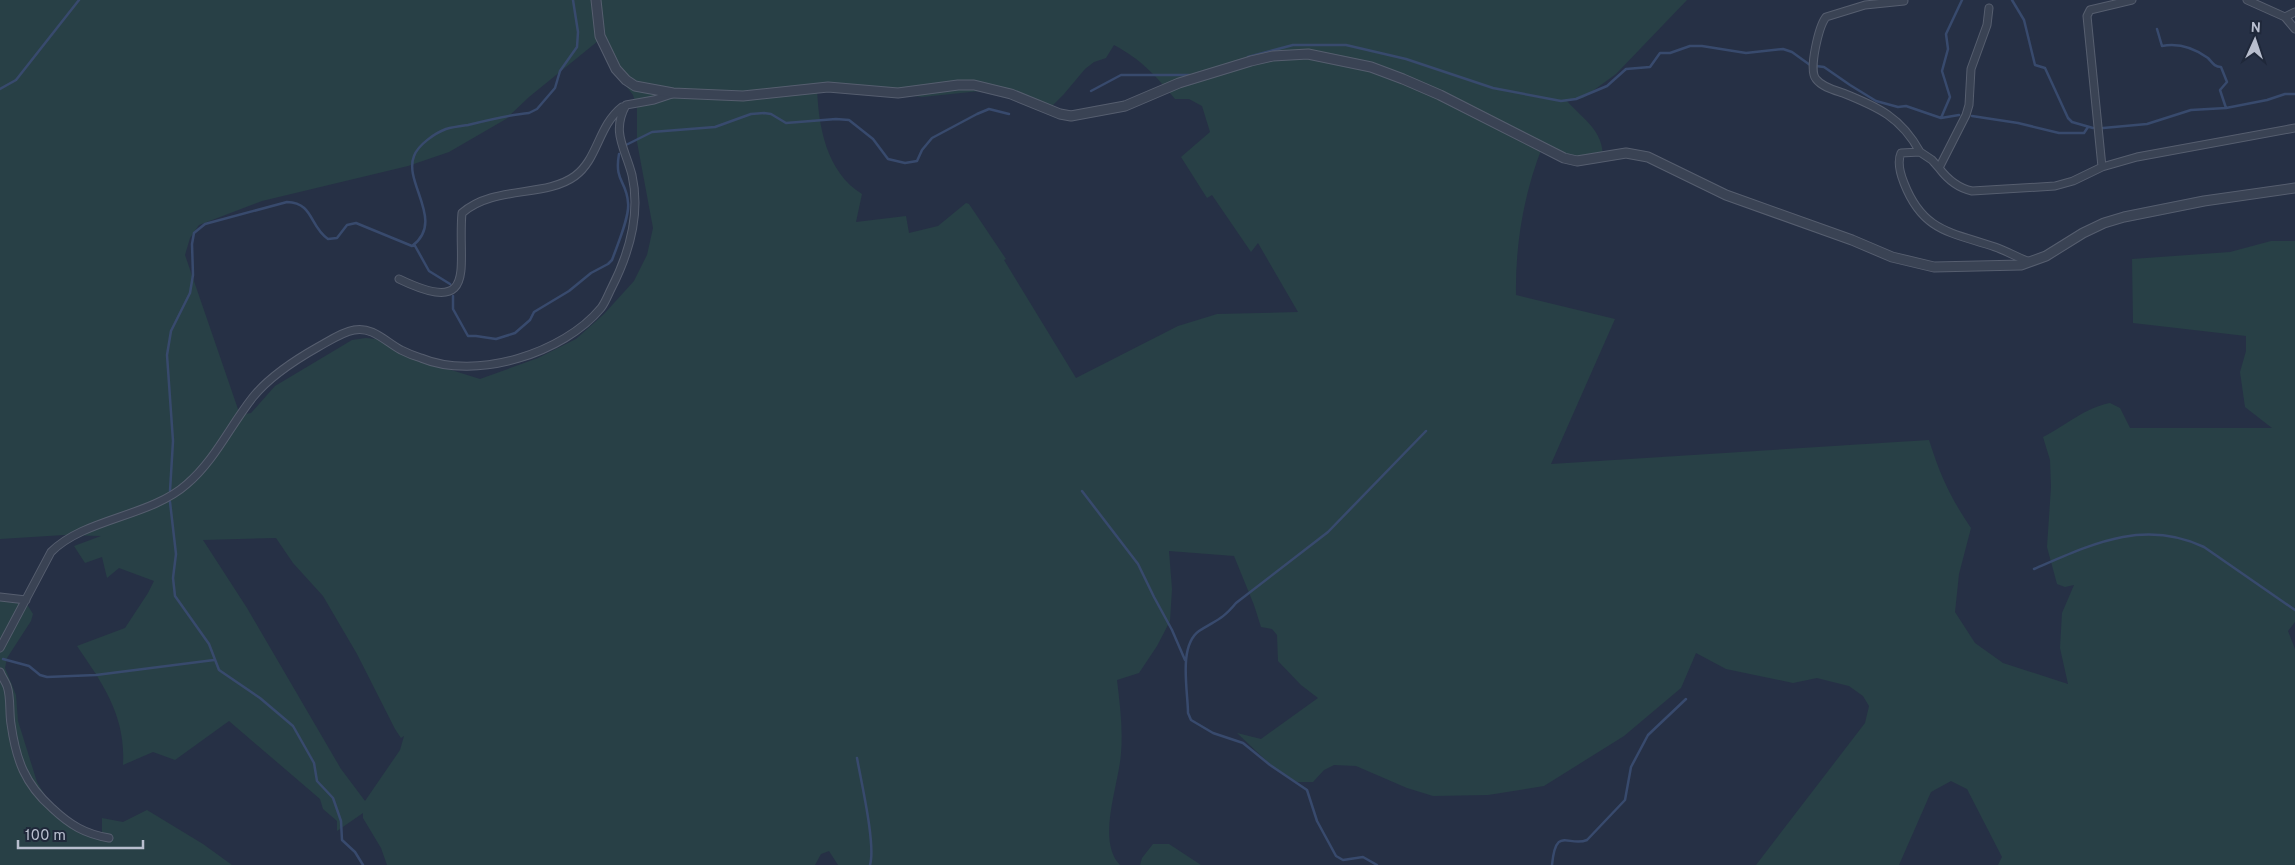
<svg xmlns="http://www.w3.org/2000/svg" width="2295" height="865" font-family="Overpass,sans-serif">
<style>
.green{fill:#284046;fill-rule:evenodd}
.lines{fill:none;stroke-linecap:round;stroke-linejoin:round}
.stream{stroke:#384a6d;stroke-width:2.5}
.minor-casing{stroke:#565e6f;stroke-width:9}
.tertiary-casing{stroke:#565e6f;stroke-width:11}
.minor{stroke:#3a4354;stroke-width:7}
.tertiary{stroke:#3a4354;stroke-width:9}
</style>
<rect width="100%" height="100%" fill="#263045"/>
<!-- green -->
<path class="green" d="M0 0H1687L1616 74 1583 98 1567 101C1585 121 1603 130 1603 158L1572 157 1543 145C1524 192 1515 245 1516 295L1615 319 1551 464 1929 440C1940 475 1950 497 1971 528L1959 574 1955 612 1975 643 2003 663 2068 684 2060 648 2062 613 2074 585 2065 587 2057 584 2047 547 2051 487 2050 460 2043 437C2067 425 2084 408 2110 403L2120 408 2130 428H2272L2245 407 2240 372 2246 351V336L2133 323 2132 259 2230 252 2271 241H2295V622L2288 631 2295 649V865H1998L2002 857 1967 789 1951 781 1931 792 1899 865H1756L1865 723 1869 706 1863 696 1849 686 1817 678 1793 683 1726 669 1696 653 1681 688 1624 736 1544 786 1488 795 1433 796 1407 788 1356 766 1334 765 1324 770 1313 782H1297L1274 768 1237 733 1261 739 1318 698 1301 685 1278 661 1277 635 1272 629 1261 627 1254 605 1234 556 1169 551 1172 589 1170 621 1157 646 1139 673 1117 680C1120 705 1123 729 1121 753 1119 785 1096 840 1120 865H838L829 851 821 854 815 865H387L381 848 363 818V813L337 831V821L323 809 320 799 229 721 175 760 153 752 123 765C126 716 103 684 77 646L125 628 148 593 154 581 119 568 107 578 102 557 85 563 74 546 101 536 64 535 0 539ZM598 41 611 66 633 95 637 109V142L653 228 647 255 634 281 604 314 576 339 538 358 480 379 432 364 394 341 366 338 352 340 275 386 251 413 240 415 185 255 190 238 199 225 262 201 408 166 449 152 506 119 529 97ZM1114 45C1142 60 1155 75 1175 99H1189L1202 106 1210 132 1181 157 1207 198 1212 195 1251 252 1258 243 1298 312 1217 314 1178 326 1076 378 1004 260 1006 259 969 204 966 203 938 226 909 233 906 216 856 222 862 194C826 172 818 125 817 86L828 85 922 97 990 90 1051 107 1064 94 1085 69 1094 62 1106 58ZM276 538 293 563 323 596 357 654 395 729 401 738 404 736 400 750 365 801 341 769 247 608 203 540Z
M0 599 28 606 33 614 31 621 7 658 5 668 16 695 18 721 37 782 50 804 72 823 102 838V818L123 822 147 810 203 844 232 865H0Z
M1153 844H1169L1201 865H1140L1142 858Z"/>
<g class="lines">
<!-- stream -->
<path class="stream" d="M2012 0 2024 20 2035 65 2045 68 2068 118 2072 122 2093 128
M2157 29 2162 46C2178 43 2194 48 2208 58 2212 62 2214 67 2221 67L2227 82 2220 90 2226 108
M1248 57 1293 45H1346L1406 59 1493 88 1561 101 1576 99 1607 86 1626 69 1650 67 1660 53H1670L1690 46H1702L1746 53 1783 49 1792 52 1810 65
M1816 66 1824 67 1850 85 1876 101 1898 107 1906 106 1941 118 1959 115
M0 89 16 80 79 0
M1091 91 1121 75H1190
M1972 116 2018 123 2059 133H2084L2088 127
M1941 118 1950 97 1942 71 1948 49 1946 34 1962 0
M2103 128 2147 124 2191 110 2226 108 2267 100 2285 94H2295
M626 145 652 132 715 127 751 114 764 113 771 114 786 123 836 119 849 120 873 139 888 159 905 163 917 161 922 150 932 138 977 114 989 109 1009 114
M414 244 429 271 450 284
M453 296V309L468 336H476L496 339 515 333 530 320 534 312 569 291 591 273 608 264 612 260C617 246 630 216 628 203 627 181 614 182 619 154
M170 491 173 441 167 355 171 331 190 293 193 275 192 244 194 233 205 224 287 202C314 203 309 226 328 239L337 238 347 225 356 223 412 246C446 221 403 183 414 156 418 145 435 133 446 129 453 127 461 126 468 125 488 120 508 115 529 113L537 109 555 88 560 71 577 47 578 32 573 0
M1082 491 1138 564 1154 597 1172 630 1185 660
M170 502 176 554 173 578 175 596 209 644 219 670 260 698 293 726 314 763 317 781 333 798 341 821 342 840 355 852 363 865
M2034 569C2090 545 2143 518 2204 547L2295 610
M3 659 29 666 40 675 47 677 96 675 214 660
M857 758C861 781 876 845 870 865
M1377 865 1363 857 1343 860 1336 856 1317 821 1307 790 1270 765 1243 743 1213 733 1191 720 1188 713C1188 691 1178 646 1199 631 1216 620 1222 620 1236 603L1328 532 1426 431
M1552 865C1556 824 1569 848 1587 840L1625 800 1631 767 1648 735 1686 699"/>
<!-- minor casing -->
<g class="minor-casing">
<path id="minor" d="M2247 0 2285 17 2295 12
M1904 1 1865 5 1826 17C1819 26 1808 70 1816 79 1822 87 1834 90 1843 93 1878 107 1901 117 1920 152L1901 153C1897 162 1900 173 1904 183 1923 232 1951 232 1995 247 2007 251 2018 258 2030 262
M1989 8 1987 25 1971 69 1969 105 1966 115 1939 168C1948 180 1958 188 1972 191L2055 186 2073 181 2102 167 2137 157 2295 128
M2285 17 2295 29
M1920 152 1932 160 1939 168
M2102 167 2087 16 2090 10 2132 0
M399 279C480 318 457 265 462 213 494 185 545 198 575 176 598 159 598 126 622 107
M0 597 26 600
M0 648 51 552C85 518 150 517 187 484 215 460 230 426 253 397 270 376 295 360 318 347 329 341 342 332 354 330 372 326 386 342 401 350 407 353 414 356 421 358 476 381 564 353 601 308 605 303 608 295 611 289 629 254 641 215 632 175 625 148 611 132 626 105L654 100 672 94
M0 672C2 677 5 681 7 686 11 697 9 712 11 724 16 760 25 784 52 808 70 825 85 834 109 838"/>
</g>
<!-- tertiary casing -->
<g class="tertiary-casing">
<path id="tertiary" d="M596 0 600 36 616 69 626 80 635 86 673 93 743 96 828 87 898 93 958 85H974L1011 94 1060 114 1071 116 1125 106 1179 83 1251 61 1273 56 1308 54 1371 67 1403 79 1440 95 1564 158 1577 161 1626 153 1648 157 1726 195 1852 240 1892 257 1934 267 2021 265 2046 256 2083 233 2104 223 2124 217 2204 201 2295 188"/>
</g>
<!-- minor -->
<use href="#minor" class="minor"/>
<!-- tertiary -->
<use href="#tertiary" class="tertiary"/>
</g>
<!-- north arrow -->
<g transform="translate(2255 40) rotate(3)" stroke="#1f283a" stroke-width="4" paint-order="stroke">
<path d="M0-4L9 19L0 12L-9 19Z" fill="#b8bece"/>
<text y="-8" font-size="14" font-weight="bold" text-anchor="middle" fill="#b8bece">N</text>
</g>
<!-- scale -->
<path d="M18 840v8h125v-8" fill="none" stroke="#b8bece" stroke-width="2.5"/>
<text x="25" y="840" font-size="15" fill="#b8bece" stroke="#1f283a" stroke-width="4" paint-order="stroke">100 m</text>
</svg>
